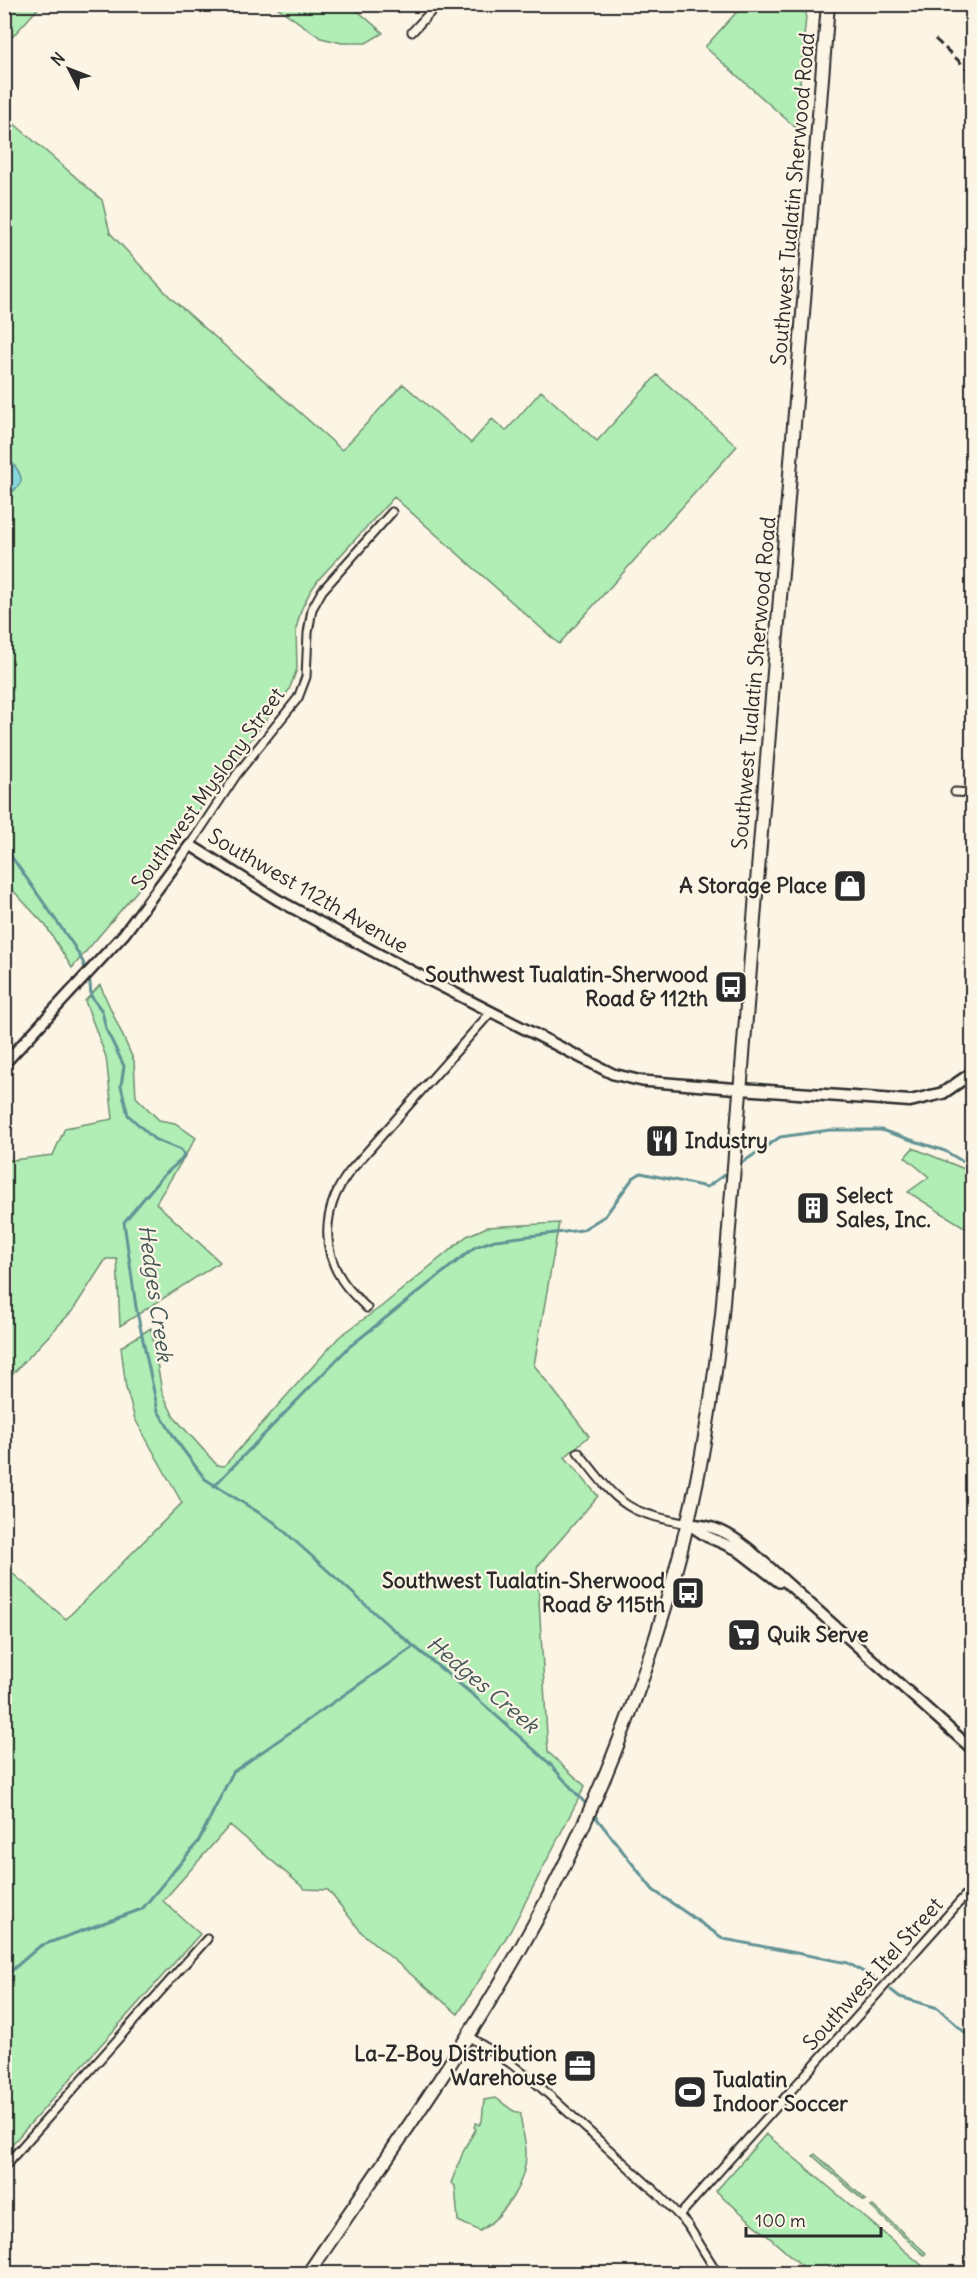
<svg xmlns="http://www.w3.org/2000/svg" width="977" height="2278" font-family="Delius,sans-serif">
<style>
.green{fill:#b0eeb5;stroke:#6e8c70;stroke-width:1.5}
.water{fill:#86d8dc;stroke:#629395;stroke-width:1.5}
.lines{fill:none;stroke-linecap:round;stroke-linejoin:round}
.stream{stroke:#629395;stroke-width:3}
.minor-casing{stroke:#2b2b2b;stroke-width:11}
.tertiary-casing{stroke:#2b2b2b;stroke-width:14}
.secondary-casing{stroke:#2b2b2b;stroke-width:15}
.trunk-casing{stroke:#2b2b2b;stroke-width:16}
.minor{stroke:#fcf5e5;stroke-width:7}
.tertiary{stroke:#fcf5e5;stroke-width:9}
.secondary{stroke:#fcf5e5;stroke-width:10}
.trunk{stroke:#fcf5e5;stroke-width:12}
.rail{stroke:#2b2b2b;stroke-width:3;stroke-dasharray:9 4.5;stroke-linecap:butt}
.labels{text-anchor:middle;stroke-width:4.5;stroke-linejoin:round;paint-order:stroke}
.street-label{font-size:21px;fill:#2b2b2b;stroke:#fcf5e5}
.poi-label{font-size:21px;font-weight:bold;fill:#2b2b2b;stroke:#fcf5e5;text-anchor:end}
.water-label{font-size:22px;font-style:italic;fill:#425657;stroke:#fcf5e5}
</style>
<rect width="100%" height="100%" fill="#fcf5e5"/>
<filter id="ink" filterUnits="userSpaceOnUse"><feTurbulence type="fractalNoise" baseFrequency=".0167" numOctaves="2"/><feDisplacementMap in="SourceGraphic" scale="12" xChannelSelector="R" yChannelSelector="G"/><feConvolveMatrix kernelMatrix="1 2 1 2 8 2 1 2 1" color-interpolation-filters="sRGB"/></filter>
<g filter="url(#ink)">
<!-- green -->
<path class="green" d="M4 5H41L5 45H4Z
M274 5H351L383 33 366 43H342L321 38Z
M743 5H807L796 128 705 47Z
M4 115 102 200 110 233 170 297 342 450 403 384 471 443 492 419 506 431 541 391 597 441 657 375 737 446 559 644 394 497 319 579 310 592 301 610 296 629 297 669 289 690 223 776 195 816 183 823 137 891 72 968 46 926 5 882Z
M100 985 134 1061 136 1097 159 1120 175 1123 196 1138 156 1203 220 1262 120 1326 117 1259H106L73 1310 5 1382V1161L53 1155 65 1128 113 1119 106 1057 85 1001Z
M913 1148 972 1172V1232L908 1192 929 1177 905 1157Z
M559 1223 534 1365 589 1436 565 1457 598 1496 537 1567 548 1752 585 1786 511 1930 458 2014 362 1933 328 1890 305 1889 230 1825 163 1901 200 1934 5 2152V1567L66 1619 182 1503 135 1419 126 1388 121 1347 151 1328 162 1392 174 1417 217 1465 224 1466 339 1337 382 1306 467 1236 487 1227Z
M496 2098 512 2110 521 2114C520 2127 526 2139 526 2152 527 2182 505 2215 480 2231L458 2221 455 2186 451 2183 465 2147 476 2129 474 2127 476 2123 479 2125 482 2121 484 2100Z
M766 2134 931 2273H810L716 2191Z
M815 2154 866 2200 864 2201 813 2156Z
M873 2206 926 2253 924 2255 871 2207Z"/>
<!-- water -->
<path class="water" d="M5 456C11 460 22 473 21 481 20 486 12 492 8 496H5Z"/>
<g class="lines">
<!-- stream -->
<path class="stream" d="M4 846 74 946 83 962 90 983 91 996 102 1011 106 1029 124 1066 121 1086 128 1115 154 1139 181 1150 184 1155 182 1159 162 1177 124 1222 136 1307 158 1411 178 1443 205 1479 274 1522 388 1625 472 1694 549 1763 584 1802
M743 1162 780 1137 830 1130H881L945 1151 972 1167
M214 1486 349 1347 475 1247 495 1240 582 1230 605 1216 633 1178 641 1173 707 1187 727 1173
M595 1816 653 1890 724 1939 848 1963 879 1981
M4 1977 40 1946 142 1909 198 1842 233 1772 413 1647
M891 1990 900 1997 938 2008 972 2039"/>
<!-- minor casing -->
<g class="minor-casing">
<path id="minor" d="M412 32 438 4
M955 792 972 793
M190 845 237 774 298 698 306 677 308 633 312 609 322 591 392 512
M367 1308C358 1299 349 1291 342 1280 319 1245 325 1202 351 1170L491 1012
M578 1452C595 1472 610 1497 634 1509 650 1517 670 1520 688 1524
M468 2036 510 2063 537 2084 658 2194 687 2224 718 2274
M4 2167 207 1939
M679 2216 972 1888"/>
</g>
<!-- tertiary casing -->
<g class="tertiary-casing">
<path id="tertiary" d="M4 1064 124 934 190 845 278 900 382 956 613 1074 642 1081 741 1089
M688 1524C714 1525 729 1533 749 1549L972 1749
M688 1524 706 1536 736 1549 779 1582"/>
</g>
<!-- secondary casing -->
<g class="secondary-casing">
<path id="secondary" d="M741 1089 910 1101 943 1093 972 1073"/>
</g>
<!-- trunk casing -->
<g class="trunk-casing">
<path id="trunk" d="M308 2274C375 2174 446 2076 507 1972 587 1836 651 1678 687 1525 704 1456 714 1385 722 1315L828 4"/>
</g>
<!-- minor -->
<use href="#minor" class="minor"/>
<!-- tertiary -->
<use href="#tertiary" class="tertiary"/>
<!-- secondary -->
<use href="#secondary" class="secondary"/>
<!-- trunk -->
<use href="#trunk" class="trunk"/>
<!-- rail -->
<path class="rail" d="M935 39 972 73"/>
</g>
</g>
<!-- icons -->
<defs>
<g id="shop-square" transform="scale(1.725)"><rect x="-9" y="-9" width="18" height="18" rx="4" fill="#2b2b2b" stroke="#fcf5e5"/><path d="M-5-2.5h2.3a2.7 3.5 0 0 1 5.4 0H5L5.5 6h-11ZM-1.5-2.5h3a1.5 2.3 0 0 0-3 0Z" fill="#fff"/></g>
<g id="bus-square" transform="scale(1.725)"><rect x="-9" y="-9" width="18" height="18" rx="4" fill="#2b2b2b" stroke="#fcf5e5"/><path d="M-5-6H5V4H4V6H2V4H-2V6H-4V4H-5ZM-3.5-4V0h7V-4ZM-3.5 1.2v1.5H-2V1.2ZM2 1.2v1.5H3.5V1.2Z" fill="#fff"/></g>
<g id="restaurant-square" transform="scale(1.725)"><rect x="-9" y="-9" width="18" height="18" rx="4" fill="#2b2b2b" stroke="#fcf5e5"/><path d="M-5-6h1v4h1v-4h1v4h1v-4h1v5L-1.5 .5V6h-2V.5L-5-1ZM5-6V6H3V1.5H1.5Q1.5-4 5-6Z" fill="#fff"/></g>
<g id="building-square" transform="scale(1.725)"><rect x="-9" y="-9" width="18" height="18" rx="4" fill="#2b2b2b" stroke="#fcf5e5"/><path d="M-4-6H4V6H1V3H-1V6H-4ZM-2.5-4.3h1.7v1.8h-1.7ZM.8-4.3h1.7v1.8H.8ZM-2.5-1h1.7V.8h-1.7ZM.8-1h1.7V.8H.8Z" fill="#fff"/></g>
<g id="supermarket-square" transform="scale(1.725)"><rect x="-9" y="-9" width="18" height="18" rx="4" fill="#2b2b2b" stroke="#fcf5e5"/><path d="M-6-5.5h2.5l.6 2H6L4.5 2H-2.5L-4.4-4H-6ZM-1.5 3.2a1.3 1.3 0 1 0 .1 0ZM3 3.2a1.3 1.3 0 1 0 .1 0Z" fill="#fff"/></g>
<g id="office-square" transform="scale(1.725)"><rect x="-9" y="-9" width="18" height="18" rx="4" fill="#2b2b2b" stroke="#fcf5e5"/><path d="M-6-3h4V-5.5h4V-3h4V5H-6ZM-1-4.5V-3h2v-1.5ZM-6 0V1H6V0Z" fill="#fff"/></g>
<g id="stadium-square" transform="scale(1.725)"><rect x="-9" y="-9" width="18" height="18" rx="4" fill="#2b2b2b" stroke="#fcf5e5"/><path d="M0-5a6.5 5 0 1 0 0 10a6.5 5 0 1 0 0-10ZM-3.5-1.8h7v3.6h-7Z" fill="#fff"/></g>
</defs>
<g fill-rule="evenodd">
<use href="#shop-square" x="850" y="886"/>
<use href="#bus-square" x="731" y="987"/>
<use href="#restaurant-square" x="662" y="1141"/>
<use href="#building-square" x="813" y="1208"/>
<use href="#bus-square" x="688" y="1593"/>
<use href="#supermarket-square" x="744" y="1635"/>
<use href="#office-square" x="580" y="2066"/>
<use href="#stadium-square" x="690" y="2092"/>
</g>
<g class="labels">
<!-- street labels -->
<g class="street-label">
<text transform="translate(793 199) rotate(-85)" y="7">Southwest Tualatin Sherwood Road</text>
<text transform="translate(754 683) rotate(-85)" y="7">Southwest Tualatin Sherwood Road</text>
<text transform="translate(208 789) rotate(-54)" y="7">Southwest Myslony Street</text>
<text transform="translate(308 891) rotate(30)" y="7">Southwest 112th Avenue</text>
<text transform="translate(873 1974) rotate(-48)" y="7">Southwest Itel Street</text>
</g>
<!-- poi labels -->
<g class="poi-label">
<text x="827" y="893">A Storage Place</text>
<text x="708" y="982">Southwest Tualatin-Sherwood<tspan x="708" dy="24">Road &amp; 112th</tspan></text>
<text x="685" y="1148" text-anchor="start">Industry</text>
<text x="836" y="1203" text-anchor="start">Select<tspan x="836" dy="24">Sales, Inc.</tspan></text>
<text x="665" y="1588">Southwest Tualatin-Sherwood<tspan x="665" dy="24">Road &amp; 115th</tspan></text>
<text x="767" y="1642" text-anchor="start">Quik Serve</text>
<text x="557" y="2061">La-Z-Boy Distribution<tspan x="557" dy="24">Warehouse</tspan></text>
<text x="713" y="2087" text-anchor="start">Tualatin<tspan x="713" dy="24">Indoor Soccer</tspan></text>
</g>
<!-- water labels -->
<g class="water-label">
<text transform="translate(156 1293) rotate(82)" y="8">Hedges Creek</text>
<text transform="translate(483 1684) rotate(40)" y="8">Hedges Creek</text>
</g>
</g>
<!-- margin -->
<rect width="977" height="2278" fill="none" stroke="#fcf5e5" stroke-width="24"/>
<rect x="12" y="12" width="953" height="2254" fill="none" stroke="#2b2b2b" stroke-width="2" filter="url(#ink)"/>
<!-- north arrow -->
<g transform="translate(69 69) rotate(312)" stroke="#fcf5e5" stroke-width="4.5" paint-order="stroke">
<path d="M0-4.5L10 22L0 15L-10 22Z" fill="#2b2b2b"/>
<text y="-9" font-size="16" font-weight="bold" text-anchor="middle" fill="#2b2b2b">N</text>
</g>
<!-- scale -->
<path d="M746 2227v9h135v-9" fill="none" stroke="#2b2b2b" stroke-width="3"/>
<text x="755" y="2227" font-size="18" fill="#2b2b2b" stroke="#fcf5e5" stroke-width="4.5" paint-order="stroke">100 m</text>
</svg>
